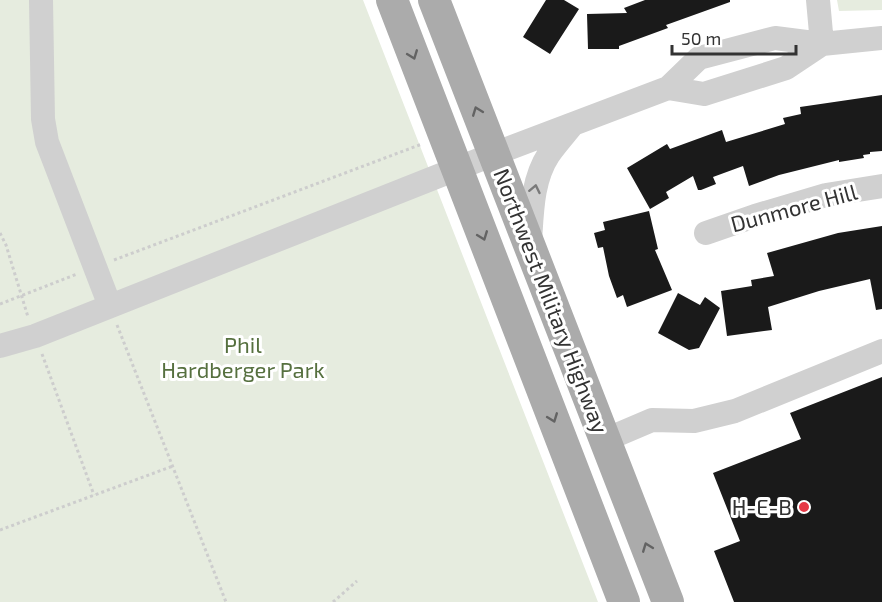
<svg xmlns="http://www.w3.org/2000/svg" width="882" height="602" font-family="'Exo 2',sans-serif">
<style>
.green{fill:#e6ecdf}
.building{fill:#1a1a1a}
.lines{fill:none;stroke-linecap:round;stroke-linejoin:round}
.path{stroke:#cdcdcd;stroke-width:3;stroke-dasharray:3 3;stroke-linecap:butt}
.minor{stroke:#d0d0d0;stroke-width:24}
.major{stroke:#ababab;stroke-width:32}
.oneway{stroke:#636363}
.oneway2{stroke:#7a7a7a}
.poi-dot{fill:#e63946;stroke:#fff;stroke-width:2}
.labels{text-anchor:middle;stroke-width:6;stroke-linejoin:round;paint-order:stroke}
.street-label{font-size:22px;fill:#333;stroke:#fff}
.park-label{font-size:22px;fill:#56703f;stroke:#fff}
.poi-label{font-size:22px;fill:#333;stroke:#fff;text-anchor:end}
</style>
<rect width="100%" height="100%" fill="#fff"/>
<!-- green -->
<path class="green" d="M0 0H363L598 602H0Z
M837 0H882V10L839 11Z"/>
<!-- building -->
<path class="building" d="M546 0H564L579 9 550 54 523 37Z
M645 0H730V2L666 25 668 28 619 46V49H588L587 14 627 13 624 8Z
M882 95V151L870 152V154L863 155 864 158 839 162V160L779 175 749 186 743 166 713 177 716 184 701 190H698L693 176 666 192 669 198 650 209 627 168 667 144 670 149 722 130 726 142 785 124 783 118 801 114 800 107Z
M649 211 658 249 655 250 672 290 627 307 623 295 617 298 609 276 603 247 598 248 594 233 605 230 603 222Z
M882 226V309L876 310 870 279 819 291 768 307 772 330 727 336 721 291 752 286 751 280 774 276 767 253 838 233Z
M678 293 700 305 705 297 720 308 699 348 689 350 658 333Z
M882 377V602H734L714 551 740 541 713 473 801 439 790 413Z"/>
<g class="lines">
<!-- path -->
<path class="path" d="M0 233 6 245 28 317
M114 260 422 144
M0 304 77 274
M117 325 226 602
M42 354 94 495
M0 530 173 466
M333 602 357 581"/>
<!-- minor -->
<path class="minor" d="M41 0 43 119 47 142 110 306
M818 0 822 44
M668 88 704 94 786 68 822 44
M706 233 755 216 826 195 882 186
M530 242C532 211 532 180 549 154 556 144 565 134 573 124
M0 346 35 336 494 154 668 88 699 58 775 38 822 44 882 38
M605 440 652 420 694 421 735 411 882 351"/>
<!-- major -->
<path class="major" d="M392 0 624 602
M434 0 668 602"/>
</g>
<!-- one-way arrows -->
<defs><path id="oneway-chevron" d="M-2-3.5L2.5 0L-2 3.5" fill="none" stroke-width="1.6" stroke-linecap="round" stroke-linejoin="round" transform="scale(1.5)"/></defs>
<g class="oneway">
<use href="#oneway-chevron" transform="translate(413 55) rotate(69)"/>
<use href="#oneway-chevron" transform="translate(477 111) rotate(-111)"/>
<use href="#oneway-chevron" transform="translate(483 236) rotate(69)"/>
<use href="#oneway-chevron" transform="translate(553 418) rotate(69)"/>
<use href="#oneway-chevron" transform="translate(647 547) rotate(-111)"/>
</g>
<use class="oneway2" href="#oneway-chevron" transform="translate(535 189) rotate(-78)"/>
<!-- markers -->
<circle class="poi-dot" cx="804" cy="507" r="6"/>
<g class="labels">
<!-- street labels -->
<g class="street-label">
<text transform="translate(794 208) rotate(-15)" y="8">Dunmore Hill</text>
<text transform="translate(551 301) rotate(69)" y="8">Northwest Military Highway</text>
</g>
<!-- park labels -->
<g class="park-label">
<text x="243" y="353">Phil<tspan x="243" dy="25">Hardberger Park</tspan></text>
</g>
<!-- poi labels -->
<g class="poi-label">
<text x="792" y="515">H-E-B</text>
</g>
</g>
<!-- scale -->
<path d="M672 45v9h124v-9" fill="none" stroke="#333333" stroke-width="3"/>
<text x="681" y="45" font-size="18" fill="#333333" stroke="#ffffff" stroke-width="4.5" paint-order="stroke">50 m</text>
</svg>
